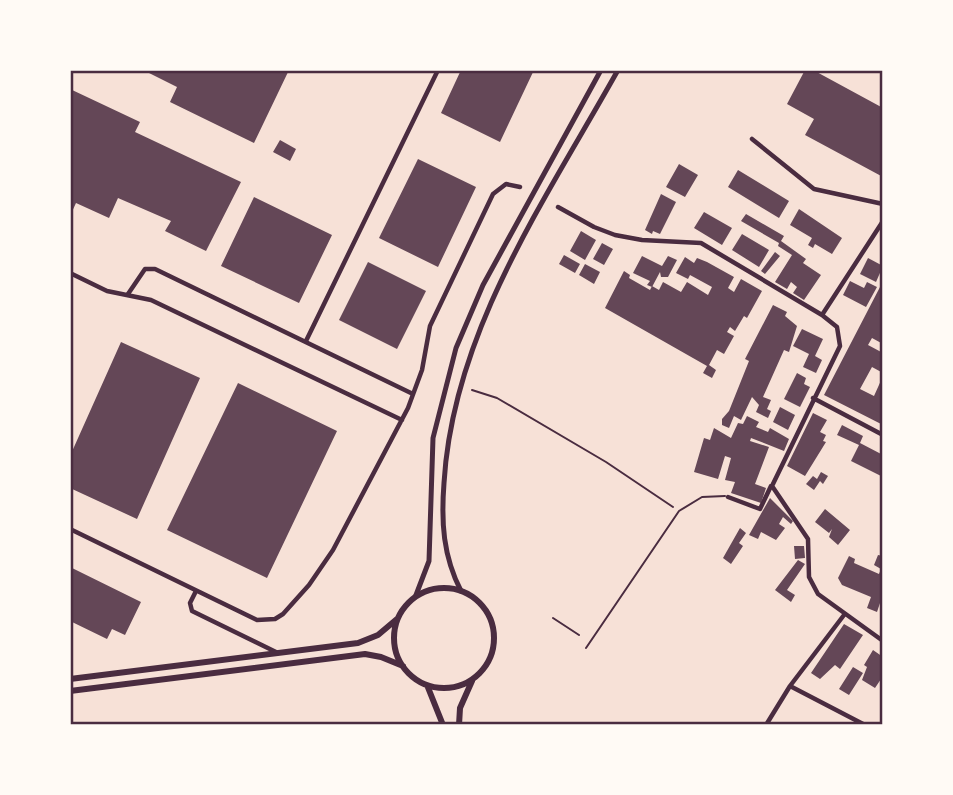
<svg xmlns="http://www.w3.org/2000/svg" width="953" height="795" font-family="Mulish,sans-serif">
<style>
.building{fill:#644757}
.lines{fill:none;stroke-linecap:round;stroke-linejoin:round}
.path{stroke:#4a2c40;stroke-width:2}
.service{stroke:#4a2c40;stroke-width:2}
.minor{stroke:#4a2c40;stroke-width:4.5}
.tertiary{stroke:#4a2c40;stroke-width:5}
.secondary{stroke:#4a2c40;stroke-width:6}
.neatline{fill:none;stroke:#4a2c40;stroke-width:2.5}
</style>
<rect width="100%" height="100%" fill="#f7e1d7"/>
<!-- building -->
<path class="building" d="M143 70H289L254 143 170 102 177 87Z
M461 70H534L500 142 441 113Z
M805 70H813L883 108V177L805 135 814 119 787 104Z
M70 89 140 122 135 132 241 182 206 251 165 231 171 221 118 198 109 218 76 203 70 216Z
M280 140 296 149 290 161 273 152Z
M418 159 476 187 438 267 379 238Z
M679 164 698 175 685 197 666 187Z
M738 170 789 201 779 218 728 187Z
M661 194 676 202 660 234 653 231 652 234 645 230Z
M254 197 332 235 299 303 221 266Z
M799 209 842 238 832 254 815 244 813 248 808 245 812 238 790 225Z
M704 212 732 228 722 245 694 228Z
M746 214 784 236 781 241 806 259 803 263 821 275 804 300 793 293 797 287 791 282 787 289 775 282 792 255 778 246 779 243 741 221Z
M581 231 596 240 585 260 570 251Z
M742 234 769 250 759 267 732 250Z
M602 243 613 249 604 265 593 259Z
M775 252 780 256 765 274 761 271Z
M564 255 580 264 575 273 559 264Z
M642 256 662 266 668 256 677 260 668 277H661L660 272 652 287 647 285 650 281 633 273Z
M685 257 694 263 697 258 707 262 734 277 728 288 734 292 741 279 762 291 747 318 744 316 735 331 730 327 727 332 734 336 724 354 717 350 709 365 716 370 712 378 703 373 707 366 605 308 624 271 630 275 629 278 650 290 652 286 659 290 663 282 681 292 687 282 708 295 712 287 690 275 688 279 676 273Z
M868 258 883 266 876 282 860 274Z
M368 262 426 291 397 349 339 320Z
M585 264 600 272 594 284 579 275Z
M850 281 864 288 867 282 877 287 866 307 843 295Z
M880 287 883 288V344L872 338 868 345 883 353V373L872 367 860 389 874 396 883 376V425L824 395Z
M773 305 787 312 785 316 797 326 789 352 784 350 763 397 771 400 767 409 771 411 768 418 756 412 759 405 752 397 741 420 734 416 729 428 722 425V419L729 411 749 361 745 359Z
M802 329 823 339 815 356 822 360 816 373 803 367 809 354 793 346Z
M121 342 200 378 137 519 70 488V456Z
M797 373 806 378 804 384 810 387 800 407 784 399Z
M238 383 337 431 267 578 167 530Z
M780 407 795 415 788 430 773 422Z
M813 413 827 420 820 432 826 435 823 441 826 442 805 476 787 466Z
M747 416 759 422 756 427 768 432 770 428 789 439 784 451 751 438 750 441 769 447 755 484 766 488 761 503 731 493 735 482 725 480 731 458 725 456 718 479 694 472 704 438 710 440 714 428 731 438 738 423 743 424Z
M842 425 863 436 860 443 883 455V477L851 461 859 445 837 435Z
M821 472 828 476 823 484 820 481 814 490 806 484 813 476 817 479Z
M770 498 793 521 791 524 783 517 779 524 785 528 776 540 761 532 758 539 749 535Z
M825 509 850 530 838 545 829 537 832 529 829 533 815 522Z
M740 528 746 533 739 543 743 546 731 564 723 558Z
M794 546H804L805 558 795 559Z
M878 555 883 556V594L877 612 867 608 871 597 842 585 838 578 849 556 855 559 854 563 879 574 881 569 874 565Z
M798 560 805 564 787 590 795 595 791 602 775 590Z
M70 567 141 602 125 635 112 629 107 639 70 621Z
M844 624 863 635 840 669 835 665 820 679 811 673Z
M873 650 883 657V676L875 688 862 680 867 667 864 665Z
M853 667 863 673 849 695 839 689Z"/>
<g class="lines">
<!-- path -->
<path class="path" d="M472 390 497 398 606 462 673 507
M553 618 579 635"/>
<!-- service -->
<path class="service" d="M586 648 679 511 702 497 725 496"/>
<!-- minor -->
<path class="minor" d="M752 139 814 189 883 204
M558 207 594 227 615 235 642 240 701 243 822 315 837 327 840 346 772 486 808 539 809 577 818 594 883 641
M70 273 107 291 151 300 402 420
M128 294 145 269H155L413 394
M822 315 883 221
M306 341 438 70
M813 398 883 435
M728 497 760 509 771 486
M70 529 257 620 275 619 283 614 309 585 333 550 408 408 422 370 430 326 493 194 506 184 520 187
M196 591 190 603 192 611 278 653
M790 686 865 725
M766 725 790 686 844 615"/>
<!-- tertiary -->
<path class="tertiary" d="M461 591C443 556 441 522 444 483 453 331 546 199 618 70
M416 595 429 561 433 438 456 348 483 285 601 70"/>
<!-- secondary -->
<path class="secondary" d="M394 638a50 50 0 1 1 100 0a50 50 0 1 1-100 0Z
M70 679 358 643 378 635 397 619
M427 685 443 725
M70 691 365 654 381 657 403 666
M459 725 460 708 472 681"/>
</g>
<!-- border -->
<rect width="953" height="795" fill="none" stroke="#fffaf5" stroke-width="144"/>
<rect x="72" y="72" width="809" height="651" class="neatline"/>
</svg>
